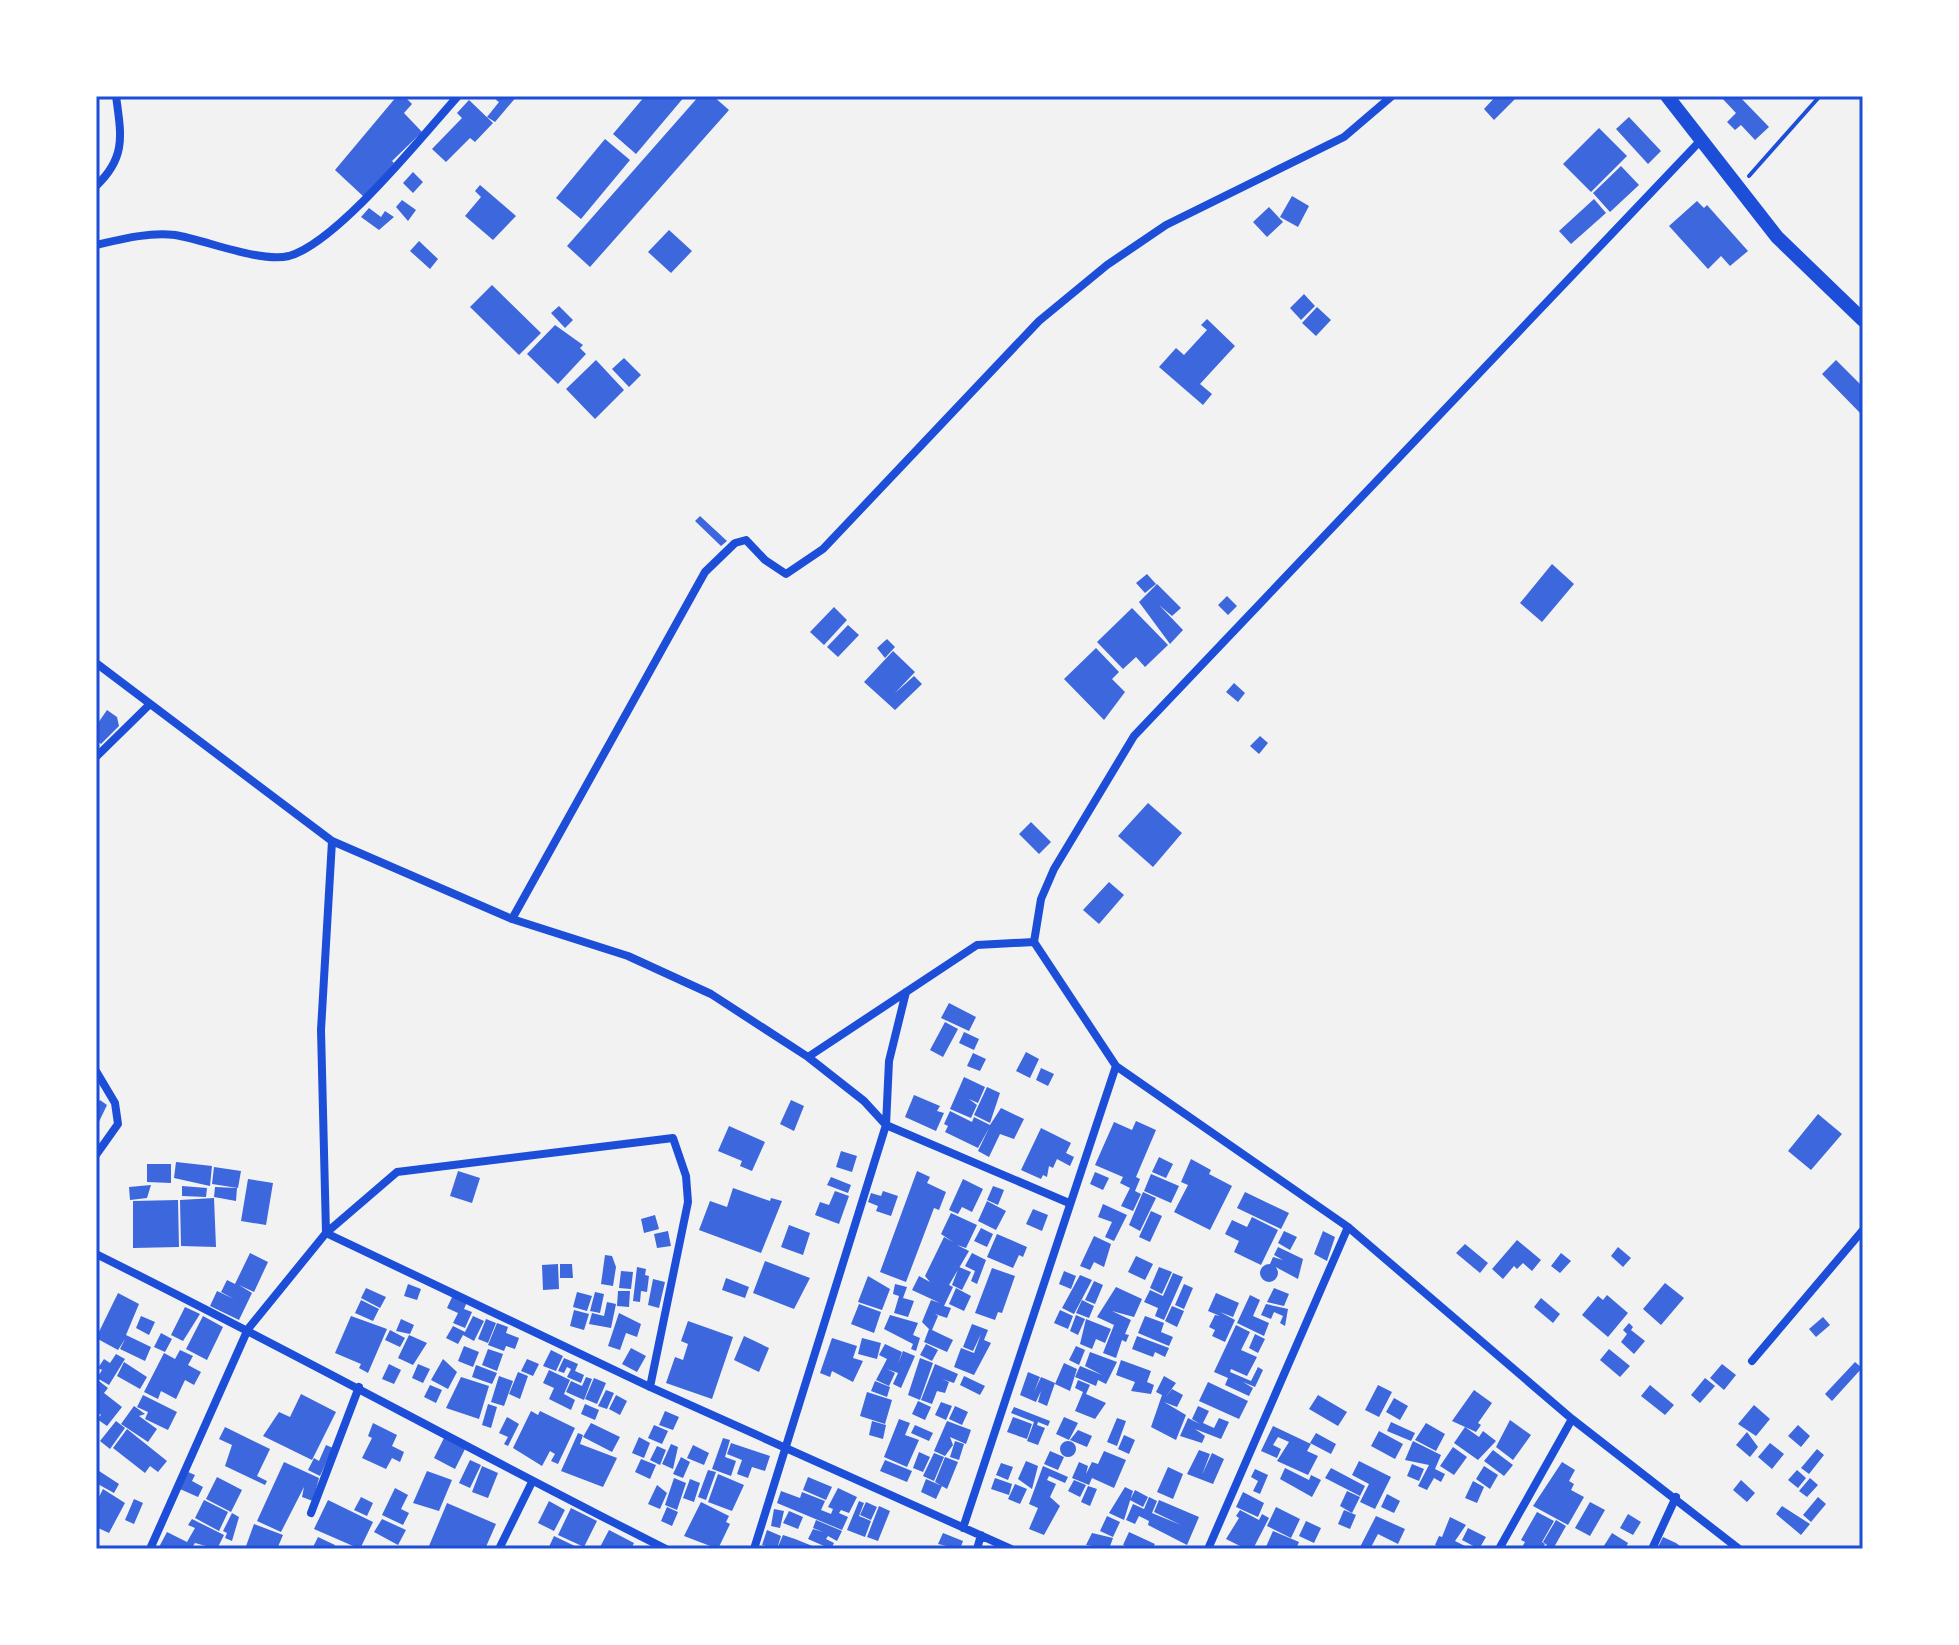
<svg xmlns="http://www.w3.org/2000/svg" width="1959" height="1645" font-family="'Source Serif 4',serif">
<style>
.building{fill:#3d67dc}
.lines{fill:none;stroke-linecap:round;stroke-linejoin:round}
.path{stroke:#1d4ed8;stroke-width:4}
.minor{stroke:#1d4ed8;stroke-width:8}
.tertiary{stroke:#1d4ed8;stroke-width:14}
.neatline{fill:none;stroke:#1d4ed8;stroke-width:3}
</style>
<rect width="100%" height="100%" fill="#f2f2f2"/>
<!-- building -->
<path class="building" d="M397 96H404L412 104 404 113 422 132 392 161 394 163 364 197 335 170Z
M499 96H517L495 122 487 117 499 102 496 100Z
M645 96H685L636 154 613 134Z
M699 96H713L729 110 590 267 567 246Z
M1496 96H1518L1494 120 1484 109Z
M1720 96H1739L1769 127 1755 140 1741 125 1735 130 1727 122 1736 113Z
M469 100 493 123 475 142 470 138 446 162 432 149 462 118 457 113Z
M1629 117 1661 151 1648 164 1616 129Z
M1599 128 1627 156 1591 192 1563 164Z
M605 139 630 160 581 219 556 198Z
M1621 166 1639 185 1610 212 1593 193Z
M413 172 423 182 413 193 403 183Z
M480 185 516 216 493 240 465 216 481 197 475 191Z
M1292 196 1309 206 1298 227 1280 217Z
M1594 199 1606 213 1571 244 1559 231Z
M402 200 416 210 408 221 396 207Z
M1697 201 1704 208 1707 205 1748 251 1730 266 1721 256 1708 269 1669 226Z
M1269 207 1283 222 1267 237 1253 222Z
M369 208 381 217 385 211 394 217 379 230 361 217Z
M669 230 692 251 671 273 648 252Z
M419 241 438 259 430 269 410 251Z
M492 285 541 333 519 355 470 307Z
M1304 294 1315 306 1301 320 1290 308Z
M559 306 573 320 565 328 551 313Z
M1317 307 1331 320 1316 336 1302 323Z
M1207 319 1235 346 1200 384 1212 394 1203 405 1159 367 1176 348 1184 355 1207 330 1201 325Z
M555 325 583 345 580 348 586 354 558 384 527 354Z
M624 358 641 375 629 387 612 369Z
M596 360 624 390 595 419 566 389Z
M1836 360 1863 387V416L1822 374Z
M700 516 727 541 721 546 695 521Z
M1552 564 1574 584 1542 622 1520 603Z
M1147 574 1156 584 1145 593 1136 583Z
M1157 584 1181 608 1172 616 1159 605 1183 630 1170 644 1139 602Z
M1227 596 1237 606 1228 615 1218 605Z
M834 607 847 620 824 645 810 632Z
M1132 608 1168 645 1145 667 1136 657 1123 669 1097 642Z
M848 625 859 635 838 657 827 647Z
M887 639 895 647 885 658 877 648Z
M1096 648 1119 672 1112 679 1125 692 1104 720 1064 679Z
M893 651 915 672 895 693 914 676 922 684 895 710 864 682Z
M1234 683 1245 693 1238 702 1226 692Z
M107 710 117 717 119 726 101 744 96 740V726Z
M1260 736 1268 743 1259 754 1250 746Z
M1148 803 1182 833 1153 867 1118 836Z
M1031 822 1051 842 1039 854 1019 834Z
M1109 882 1124 895 1099 924 1083 910Z
M949 1003 976 1017 969 1031 941 1018Z
M945 1022 958 1029 943 1057 930 1050Z
M964 1032 979 1039 974 1050 959 1043Z
M1026 1052 1039 1059 1030 1078 1016 1071Z
M973 1053 986 1059 980 1071 967 1066Z
M1041 1068 1054 1074 1048 1086 1036 1080Z
M964 1077 985 1087 978 1103 969 1099 977 1105 971 1118 950 1109Z
M987 1087 1000 1093 990 1123 974 1115Z
M914 1095 940 1106 937 1111 944 1113 936 1131 905 1117Z
M100 1100 107 1105 96 1128V1106Z
M791 1100 804 1106 794 1131 780 1124Z
M1001 1108 1024 1119 1014 1139 1000 1134 989 1157 978 1151 989 1128 978 1148 945 1132 948 1126 944 1124 950 1111 972 1122 974 1117 990 1125Z
M1818 1114 1842 1134 1811 1170 1788 1151Z
M1136 1121 1156 1130 1136 1177 1140 1179 1135 1191 1141 1194 1133 1211 1121 1206 1130 1188 1120 1183 1123 1177 1095 1165 1114 1122 1132 1130Z
M729 1126 765 1142 752 1171 740 1166 742 1161 718 1151Z
M1041 1128 1071 1143 1066 1153 1074 1157 1070 1166 1057 1159 1053 1168 1049 1166 1047 1177 1043 1175 1041 1179 1021 1170Z
M841 1151 857 1156 852 1172 836 1167Z
M1159 1157 1173 1164 1166 1178 1152 1172Z
M1191 1159 1211 1170 1209 1174 1232 1186 1210 1230 1174 1212 1188 1185 1181 1182Z
M176 1162 212 1166 210 1186 174 1178Z
M147 1164H171V1183L147 1182Z
M214 1167 241 1171 238 1188 212 1184Z
M458 1171 480 1178 472 1203 450 1196Z
M917 1171 930 1177 927 1183 946 1192 939 1210 934 1208 906 1282 880 1272Z
M1095 1172 1109 1178 1103 1190 1090 1184Z
M1151 1174 1179 1186 1171 1203 1144 1191Z
M831 1177 851 1185 848 1193 827 1185Z
M248 1179 273 1183 266 1225 241 1221Z
M963 1179 983 1189 972 1212 962 1207 958 1214 949 1210Z
M151 1185 147 1198 130 1200 129 1187Z
M182 1186 207 1188 206 1197 182 1196Z
M993 1186 1004 1190 998 1205 987 1200Z
M215 1187 237 1188 236 1201 214 1197Z
M733 1188 770 1201 771 1198 782 1201 761 1253 699 1230 710 1201 727 1207Z
M835 1191 849 1196 839 1224 815 1215 820 1202 829 1205Z
M883 1191 898 1196 891 1216 876 1211 878 1206 868 1202 871 1193 881 1196Z
M1143 1192 1156 1198 1140 1231 1129 1225Z
M1245 1192 1289 1213 1281 1229 1237 1208Z
M214 1198 216 1247 181 1246 180 1200Z
M178 1200 179 1247 133 1248V1201Z
M987 1201 1006 1211 996 1230 978 1221Z
M1103 1204 1127 1215 1114 1241 1105 1237 1112 1222 1098 1217Z
M1033 1209 1048 1215 1042 1231 1026 1224Z
M1151 1211 1162 1216 1150 1242 1139 1237Z
M951 1213 977 1225 966 1248 957 1245 969 1251 949 1285 953 1287 944 1306 951 1308 947 1318 935 1314 938 1316 932 1330 953 1340 947 1352 924 1342 929 1329 922 1322 931 1300 940 1303 912 1290 919 1276 930 1282 925 1276 944 1237 953 1242 941 1234Z
M655 1215 659 1229 644 1233 641 1219Z
M1252 1217 1278 1230 1261 1265 1234 1252 1239 1241 1225 1234 1232 1220 1247 1227Z
M789 1225 810 1233 803 1255 781 1247Z
M981 1228 993 1234 987 1247 974 1241Z
M668 1231 671 1246 657 1248 654 1234Z
M1284 1231 1297 1237 1290 1250 1278 1243Z
M1323 1231 1335 1237 1327 1261 1314 1254Z
M997 1234 1027 1247 1023 1257 1019 1255 1013 1268 987 1257Z
M1094 1236 1111 1244 1104 1267 1094 1262 1090 1270 1080 1266Z
M1517 1240 1541 1260 1532 1271 1523 1263 1517 1269 1514 1266 1503 1279 1492 1269Z
M1465 1244 1488 1263 1480 1273 1456 1253Z
M1278 1247 1303 1259 1298 1279 1270 1264 1273 1257 1283 1260 1274 1255Z
M1618 1247 1631 1258 1623 1267 1611 1256Z
M250 1253 268 1262 254 1292 239 1285 252 1293 239 1320 210 1306 217 1291 234 1299 221 1292 227 1280 235 1284Z
M972 1253 986 1260 977 1284 971 1281 975 1271 965 1266Z
M1561 1253 1571 1261 1560 1273 1551 1266Z
M605 1255 612 1256 616 1267 613 1286 601 1284Z
M1136 1256 1153 1264 1145 1280 1128 1272Z
M765 1261 810 1278 794 1309 753 1293Z
M1260 1273a9 9 0 1 1 18 0a9 9 0 1 1-18 0Z
M558 1264 559 1289 543 1290 542 1265Z
M560 1264H572L573 1278H560Z
M637 1267 646 1269 645 1275 649 1276 647 1292 641 1291 640 1302 633 1301Z
M959 1267 971 1272 962 1290 952 1285Z
M1159 1267 1172 1272 1162 1294 1150 1288Z
M992 1268 1015 1276 1002 1313 998 1312 995 1320 975 1313Z
M621 1271 633 1272 631 1289 619 1288Z
M1064 1271 1076 1276 1071 1289 1059 1284Z
M1173 1273 1183 1277 1164 1320 1155 1316 1158 1308 1144 1302 1150 1290 1163 1296Z
M1080 1275 1092 1280 1074 1314 1062 1308Z
M868 1276 890 1289 882 1310 858 1302Z
M726 1278 749 1287 745 1298 722 1290Z
M653 1279 665 1282 659 1308 648 1305Z
M1094 1281 1103 1285 1095 1304 1085 1300Z
M1665 1283 1684 1298 1661 1325 1643 1309Z
M408 1284 421 1289 417 1300 404 1296Z
M895 1284 907 1287 903 1298 914 1301 908 1317 894 1313 899 1296 893 1294Z
M1184 1284 1193 1288 1184 1309 1175 1305Z
M1116 1287 1142 1299 1134 1317 1112 1311 1131 1320 1125 1334 1129 1335 1126 1342 1122 1340 1116 1358 1103 1353 1114 1325 1097 1317Z
M366 1288 386 1297 380 1308 361 1298Z
M956 1288 971 1296 964 1311 949 1304Z
M1274 1288 1289 1294 1284 1306 1267 1302Z
M618 1291H630L629 1307 617 1306Z
M577 1292 592 1296 587 1311 573 1307Z
M595 1292 604 1294 600 1313 590 1311Z
M118 1293 139 1304 126 1335 151 1347 145 1361 120 1349 125 1339 118 1350 96 1338Z
M1216 1293 1239 1303 1233 1317 1220 1312 1235 1320 1225 1342 1212 1336 1215 1330 1209 1327 1215 1315 1220 1316 1208 1311Z
M453 1295 467 1302 464 1309 472 1312 465 1328 453 1323 458 1313 447 1308Z
M1250 1295 1260 1300 1253 1316 1269 1323 1264 1336 1237 1323Z
M1607 1295 1628 1313 1608 1337 1582 1315 1598 1296 1603 1300Z
M1541 1298 1560 1314 1553 1323 1534 1307Z
M361 1300 379 1309 373 1321 355 1313Z
M1082 1300 1094 1306 1089 1318 1076 1313Z
M607 1302 616 1304 611 1328 589 1324 592 1313 604 1316Z
M859 1304 881 1312 874 1333 851 1324Z
M1266 1304 1288 1309 1285 1326 1280 1323 1283 1316 1274 1312 1271 1319 1261 1315Z
M1172 1306 1184 1311 1177 1327 1165 1321Z
M185 1307 200 1314 183 1341 171 1335Z
M574 1310 589 1314 584 1330 570 1326Z
M1060 1310 1073 1316 1068 1329 1054 1323Z
M619 1313 641 1324 637 1337 626 1333 620 1350 608 1346Z
M890 1315 918 1323 913 1335 920 1338 916 1351 911 1349 913 1344 884 1329Z
M1076 1315 1085 1319 1078 1335 1070 1331Z
M141 1316 155 1322 149 1335 136 1328Z
M203 1316 223 1327 207 1360 186 1349Z
M351 1316 387 1329 368 1373 359 1368 361 1364 335 1353Z
M473 1316 484 1321 474 1341 463 1335 458 1344 446 1338 453 1326 465 1332Z
M1145 1316 1164 1323 1161 1332 1173 1337 1169 1346 1138 1333Z
M1823 1317 1830 1325 1816 1337 1809 1329Z
M401 1319 414 1325 410 1334 396 1331Z
M486 1319 496 1323 488 1343 478 1339Z
M1086 1319 1111 1329 1105 1343 1096 1339 1092 1349 1080 1344Z
M688 1321 733 1337 712 1399 666 1383 675 1357 683 1360 688 1344 681 1341Z
M497 1323 508 1327 506 1333 519 1338 515 1349 506 1346 504 1351 488 1345Z
M1629 1323 1633 1327 1631 1330 1645 1341 1634 1354 1621 1342 1627 1334 1623 1330Z
M972 1324 988 1330 984 1340 991 1343 974 1375 954 1367 961 1348 974 1353 981 1334 973 1351 963 1347Z
M1236 1325 1250 1332 1241 1350 1257 1357 1247 1376 1231 1369 1230 1372 1251 1381 1258 1367 1263 1370 1255 1387 1243 1382 1253 1388 1249 1396 1225 1385 1228 1378 1214 1372Z
M390 1330 405 1338 400 1347 385 1340Z
M161 1333 172 1339 165 1352 154 1347Z
M1255 1334 1265 1339 1258 1353 1249 1348Z
M409 1335 427 1343 413 1365 398 1358Z
M744 1336 769 1348 759 1372 734 1360Z
M1137 1336 1169 1348 1165 1357 1155 1352 1153 1357 1132 1349Z
M832 1338 857 1346 853 1358 863 1361 853 1382 832 1371 830 1377 820 1373Z
M862 1338 881 1343 877 1359 858 1354Z
M885 1344 902 1352 898 1364 903 1351 915 1356 901 1388 893 1384 898 1373 887 1369 895 1373 889 1386 876 1380 887 1359 879 1355Z
M926 1344 938 1350 932 1361 920 1355Z
M464 1346 479 1352 473 1367 458 1361Z
M1076 1346 1085 1350 1079 1365 1069 1360Z
M631 1348 646 1356 637 1372 622 1364Z
M488 1349 503 1354 497 1371 482 1365Z
M1609 1349 1630 1366 1620 1377 1600 1360Z
M180 1350 193 1356 188 1365 201 1372 194 1385 185 1380 176 1399 161 1391 158 1399 144 1392 164 1353 175 1359Z
M551 1350 563 1356 556 1371 543 1366Z
M1090 1352 1117 1362 1106 1384 1098 1380 1096 1386 1075 1377 1080 1366 1102 1375 1085 1366Z
M116 1354 125 1359 109 1385 97 1378 102 1370 98 1368 104 1359 110 1363Z
M564 1358 578 1364 575 1371 584 1375 581 1383 567 1377 571 1369 567 1367 564 1373 558 1371Z
M920 1358 933 1363 920 1400 908 1395Z
M443 1359 457 1372 448 1389 431 1380Z
M527 1359 539 1364 533 1376 521 1371Z
M1121 1360 1151 1371 1147 1382 1154 1385 1151 1394 1131 1391 1135 1382 1116 1375Z
M124 1362 147 1377 140 1389 117 1376Z
M1855 1362 1862 1368 1832 1401 1825 1394Z
M1064 1363 1077 1369 1070 1391 1055 1384Z
M389 1364 401 1370 394 1384 382 1379Z
M418 1364 430 1369 423 1383 412 1378Z
M935 1364 958 1374 954 1383 942 1379 949 1382 945 1393 937 1391 932 1404 921 1400Z
M1722 1364 1736 1375 1724 1390 1710 1378Z
M476 1365 497 1373 492 1384 472 1377Z
M549 1370 570 1380 564 1394 575 1400 571 1410 549 1399 554 1388 543 1383Z
M518 1372 528 1376 520 1399 509 1394Z
M1028 1372 1040 1377 1034 1392 1041 1377 1055 1383 1047 1406 1038 1402 1041 1391 1036 1402 1020 1395Z
M499 1376 513 1381 504 1406 491 1402Z
M964 1376 985 1386 980 1395 960 1385Z
M1164 1376 1176 1383 1165 1398 1172 1389 1183 1395 1177 1407 1164 1402 1186 1415 1176 1440 1151 1427 1162 1395 1156 1392Z
M461 1377 489 1386 479 1419 446 1408Z
M586 1377 592 1379 584 1400 566 1392 571 1381 582 1386Z
M594 1378 606 1383 597 1404 585 1399Z
M1705 1378 1715 1386 1700 1403 1691 1395Z
M1078 1380 1090 1385 1086 1394 1106 1403 1095 1419 1075 1411 1083 1392 1075 1388Z
M99 1381 108 1388 104 1393 122 1407 107 1426 97 1419 101 1415 96 1411Z
M875 1381 890 1387 887 1397 871 1391Z
M1208 1382 1248 1401 1239 1419 1199 1401Z
M430 1385 442 1390 436 1403 424 1397Z
M1378 1385 1392 1392 1379 1417 1365 1410Z
M1650 1385 1674 1405 1665 1415 1641 1396Z
M606 1390 614 1393 607 1409 598 1406Z
M1474 1390 1492 1403 1478 1423 1481 1425 1476 1432 1452 1421Z
M867 1392 892 1400 885 1424 860 1416Z
M301 1394 336 1412 312 1460 263 1436 279 1412 290 1417Z
M143 1395 177 1412 168 1430 145 1419 148 1412 137 1407Z
M616 1395 627 1401 620 1415 609 1409Z
M1318 1395 1347 1412 1338 1426 1309 1409Z
M1394 1398 1408 1406 1400 1420 1386 1412Z
M918 1401 931 1407 925 1420 912 1414Z
M941 1402 952 1406 946 1420 935 1415Z
M488 1404 497 1407 491 1428 482 1425Z
M585 1404 599 1410 595 1420 581 1414Z
M1754 1405 1770 1419 1756 1436 1738 1424Z
M134 1406 145 1414 139 1416 157 1429 148 1442 121 1424Z
M955 1406 968 1412 962 1425 949 1419Z
M1198 1406 1209 1411 1203 1423 1214 1428 1219 1418 1229 1422 1221 1439 1195 1429 1205 1436 1202 1443 1180 1436 1188 1418 1200 1424 1192 1419Z
M1014 1407 1050 1421 1048 1426 1038 1422 1037 1425 1045 1428 1038 1445 1027 1441 1034 1422 1011 1413Z
M531 1411 538 1415 540 1411 575 1428 558 1464 551 1461 555 1454 550 1451 542 1466 513 1448Z
M665 1411 679 1417 673 1430 659 1425Z
M507 1417 519 1424 508 1446 504 1444 508 1437 499 1433Z
M1013 1417 1032 1424 1027 1439 1007 1432Z
M1064 1417 1078 1423 1069 1440 1056 1434Z
M1117 1418 1126 1421 1117 1446 1107 1442Z
M899 1419 910 1423 905 1435 919 1440 907 1467 884 1457Z
M1510 1420 1531 1435 1513 1460 1496 1447Z
M116 1421 125 1428 110 1449 100 1441Z
M872 1421 886 1425 883 1439 869 1435Z
M947 1421 971 1430 966 1444 950 1437 953 1445 945 1456 934 1451Z
M1391 1422 1415 1433 1411 1441 1387 1431Z
M373 1423 397 1435 392 1446 404 1452 400 1462 392 1458 386 1469 362 1458 372 1438 368 1436Z
M591 1423 620 1437 612 1452 583 1437Z
M1426 1423 1445 1434 1436 1451 1415 1440Z
M654 1425 668 1431 662 1444 648 1438Z
M915 1425 933 1433 929 1441 911 1433Z
M1798 1425 1810 1436 1801 1447 1788 1436Z
M1273 1426 1311 1444 1307 1451 1318 1456 1308 1475 1277 1461 1289 1442 1278 1437 1273 1445 1281 1449 1277 1458 1261 1451Z
M225 1427 270 1449 257 1476 267 1481 265 1485 225 1466 232 1445 219 1439Z
M1465 1427 1479 1437 1483 1431 1496 1441 1478 1460 1454 1443Z
M127 1429 167 1461 158 1472 150 1466 145 1473 113 1448Z
M1078 1430 1092 1436 1087 1447 1070 1440Z
M1379 1431 1403 1444 1395 1459 1371 1446Z
M1747 1432 1758 1447 1750 1457 1736 1445Z
M578 1433 583 1435 580 1444 617 1458 603 1487 561 1471Z
M1316 1433 1336 1444 1331 1454 1310 1443Z
M1124 1435 1135 1440 1129 1454 1118 1449Z
M639 1437 650 1443 644 1458 632 1453Z
M444 1438 465 1449 455 1469 434 1458Z
M723 1438 730 1440 725 1457 736 1461 731 1476 712 1469Z
M1060 1449a8 8 0 1 1 16 0a8 8 0 1 1-16 0Z
M955 1441 964 1444 959 1460 950 1457Z
M1413 1441 1441 1455 1435 1469 1445 1474 1441 1482 1434 1478 1427 1490 1418 1486 1429 1465 1405 1460Z
M731 1443 770 1456 765 1471 752 1467 748 1478 737 1474 742 1460 727 1454Z
M1770 1443 1784 1454 1772 1469 1758 1457Z
M671 1444 678 1447 673 1469 662 1464Z
M326 1445 333 1448 320 1476 308 1470 314 1458 319 1461Z
M693 1445 709 1453 704 1465 687 1458Z
M657 1446 666 1450 660 1465 650 1460Z
M1453 1447 1467 1457 1454 1475 1440 1466Z
M1817 1449 1824 1455 1809 1474 1801 1468Z
M1199 1450 1210 1454 1202 1475 1212 1453 1224 1459 1213 1484 1187 1474Z
M1493 1450 1513 1465 1504 1476 1484 1461Z
M1050 1451 1064 1457 1058 1470 1044 1464Z
M1104 1451 1126 1460 1114 1488 1092 1478 1089 1485 1072 1478 1079 1462 1088 1466 1086 1474 1092 1462 1098 1464Z
M919 1452 930 1457 923 1472 913 1468Z
M934 1453 944 1457 934 1481 923 1476Z
M681 1457 690 1462 683 1478 673 1474Z
M945 1457 958 1462 947 1489 935 1482Z
M641 1459 656 1465 650 1479 635 1472Z
M470 1460 481 1465 470 1488 459 1483Z
M885 1460 912 1471 907 1482 880 1471Z
M1026 1461 1038 1466 1032 1489 1018 1479Z
M1359 1461 1391 1477 1375 1509 1360 1502 1369 1484 1352 1475Z
M284 1462 319 1478 313 1501 302 1497 304 1487 281 1532 257 1521Z
M1562 1462 1575 1470 1569 1481 1574 1484 1571 1490 1584 1497 1568 1525 1533 1506Z
M1001 1463 1013 1467 1008 1480 996 1475Z
M1412 1464 1424 1469 1419 1481 1407 1476Z
M482 1466 498 1473 488 1498 472 1492Z
M1043 1466 1068 1477 1065 1483 1049 1476 1047 1480 1056 1484 1050 1497 1060 1506 1044 1535 1029 1529 1038 1508 1029 1504Z
M1484 1466 1498 1475 1490 1489 1476 1479Z
M1168 1467 1183 1474 1173 1499 1157 1492Z
M1285 1468 1309 1480 1311 1475 1321 1480 1312 1497 1280 1479Z
M1331 1468 1365 1486 1360 1496 1325 1478Z
M96 1469 119 1484 114 1493 96 1483Z
M1255 1469 1268 1475 1260 1494 1253 1491 1258 1481 1251 1477Z
M708 1470 716 1472 706 1500 698 1497Z
M1797 1470 1806 1478 1798 1488 1788 1480Z
M427 1471 452 1480 439 1511 413 1503Z
M188 1472 195 1475 192 1481 203 1487 198 1497 180 1489Z
M718 1474 744 1485 732 1511 708 1502Z
M217 1477 242 1490 231 1512 206 1499Z
M808 1477 832 1487 826 1500 803 1490Z
M674 1478 686 1483 677 1510 665 1505Z
M995 1478 1012 1484 1009 1495 991 1489Z
M1810 1478 1818 1485 1807 1497 1799 1491Z
M690 1479 700 1483 694 1502 683 1498Z
M926 1479 942 1486 936 1499 921 1492Z
M1074 1480 1086 1485 1080 1497 1068 1491Z
M1741 1480 1755 1493 1747 1502 1733 1490Z
M1473 1481 1484 1487 1477 1503 1465 1498Z
M1015 1484 1027 1489 1020 1504 1008 1499Z
M657 1485 667 1493 660 1509 648 1504Z
M1088 1486 1097 1489 1090 1506 1081 1502Z
M1125 1487 1133 1491 1124 1520 1109 1513Z
M395 1488 408 1495 401 1509 409 1513 403 1525 382 1515Z
M838 1488 857 1497 849 1513 841 1510 839 1513 848 1517 842 1530 777 1503 781 1491 800 1498 802 1492 825 1501 821 1510 831 1514 833 1509 828 1507Z
M103 1489 125 1503 109 1533 96 1527V1503Z
M1135 1490 1148 1497 1143 1507 1130 1500Z
M1347 1491 1360 1497 1352 1513 1340 1506Z
M1243 1492 1264 1503 1258 1517 1236 1507Z
M1387 1494 1400 1501 1394 1513 1381 1507Z
M361 1497 373 1503 367 1516 354 1510Z
M1149 1497 1157 1501 1152 1513 1181 1525 1154 1512 1159 1500 1199 1517 1187 1545 1148 1525 1149 1521 1139 1516 1135 1524 1126 1520 1133 1504 1144 1509Z
M1818 1497 1826 1504 1811 1522 1803 1515Z
M134 1499 143 1503 134 1524 125 1520Z
M204 1500 228 1512 219 1531 195 1518Z
M328 1500 373 1522 360 1549 314 1529Z
M549 1501 565 1510 554 1531 538 1523Z
M859 1501 864 1503 859 1516 871 1521 865 1537 847 1530Z
M701 1502 729 1516 726 1522 730 1524 718 1549 684 1536Z
M866 1502 877 1507 871 1520 860 1515Z
M1590 1502 1605 1510 1590 1536 1575 1528Z
M447 1503 496 1524 485 1549H437L429 1546Z
M879 1506 890 1511 878 1541 867 1537Z
M1782 1506 1810 1524 1801 1535 1776 1514Z
M667 1507 678 1512 672 1526 661 1521Z
M1276 1507 1300 1519 1291 1538 1267 1526Z
M571 1508 597 1521 584 1547 558 1535Z
M774 1509 784 1511 780 1528 771 1526Z
M1240 1510 1259 1520 1262 1514 1269 1518 1253 1549H1238L1240 1546 1226 1539 1239 1518 1236 1516Z
M1344 1510 1356 1515 1350 1529 1338 1524Z
M789 1511 803 1517 798 1529 783 1523Z
M1537 1512 1554 1521 1542 1542 1545 1544 1542 1549H1521L1525 1542 1521 1540Z
M232 1513 239 1517 232 1541 225 1538 227 1533 223 1531Z
M1628 1514 1641 1522 1633 1535 1620 1528Z
M1107 1516 1120 1522 1113 1537 1100 1531Z
M1376 1516 1405 1529 1398 1544 1378 1534 1370 1549H1359Z
M1450 1517 1466 1525 1455 1541 1471 1549H1443L1435 1545 1439 1536 1442 1537Z
M192 1519 224 1535 217 1549 195 1543 191 1549H158L167 1532 187 1542 195 1528 188 1525Z
M382 1519 406 1530 398 1545 374 1532Z
M816 1520 842 1531 837 1541 828 1536 826 1539 834 1543 831 1549 808 1539 813 1529 823 1532 813 1528Z
M1556 1520 1566 1526 1553 1549H1545L1547 1545 1543 1542Z
M1306 1521 1321 1528 1314 1543 1299 1536Z
M254 1524 283 1535 277 1549H245Z
M1468 1528 1486 1537 1479 1549 1462 1540Z
M609 1530 634 1543 631 1549H599Z
M767 1530 781 1536 777 1549 762 1545Z
M1273 1531 1299 1542 1296 1549H1265Z
M1129 1532 1155 1544 1152 1549H1132L1123 1545Z
M943 1533 963 1541 960 1549 938 1544Z
M1092 1533 1113 1538 1109 1549 1086 1545Z
M1612 1533 1628 1543 1625 1549H1602Z
M783 1535 795 1539 820 1549H777Z
M554 1536 581 1549H548Z
M318 1537 335 1545 333 1549H312Z
M1663 1537 1676 1543 1684 1549H1657Z"/>
<g class="lines">
<!-- path -->
<path class="path" d="M1749 176 1820 96"/>
<!-- minor -->
<path class="minor" d="M96 186C127 157 121 134 116 96
M96 245C122 239 148 232 175 235 206 240 260 263 289 256 337 243 423 135 458 96
M96 663 332 841 321 1030 326 1233 248 1329 150 1549
M96 757 149 705
M332 841 512 919 628 956 711 994 808 1057 977 945 1034 942 1116 1066 1348 1227 1572 1419 1739 1549
M512 919 705 572 735 543 746 540 765 560 786 574 823 549 1039 321 1107 265 1166 225 1344 137 1392 96
M1034 942 1041 899 1054 869 1134 736 1701 140
M808 1057 864 1101 886 1125 1069 1203
M96 1071 115 1103 118 1124 96 1155
M96 1254C288 1349 475 1453 666 1549
M1752 1361 1863 1230
M650 1387 688 1202 686 1176 673 1138 397 1172 326 1233 650 1387 1011 1549
M311 1513 359 1387
M963 1528 1116 1066
M499 1549 532 1482
M754 1549 886 1125 889 1061 906 992
M977 1549 981 1535
M1208 1549 1348 1227
M1499 1549 1572 1419
M1652 1549 1676 1497"/>
<!-- tertiary -->
<path class="tertiary" d="M1667 96 1777 237 1863 320"/>
</g>
<!-- border -->
<rect width="1959" height="1645" fill="none" stroke="#ffffff" stroke-width="196"/>
<rect x="98" y="98" width="1763" height="1449" class="neatline"/>
</svg>
